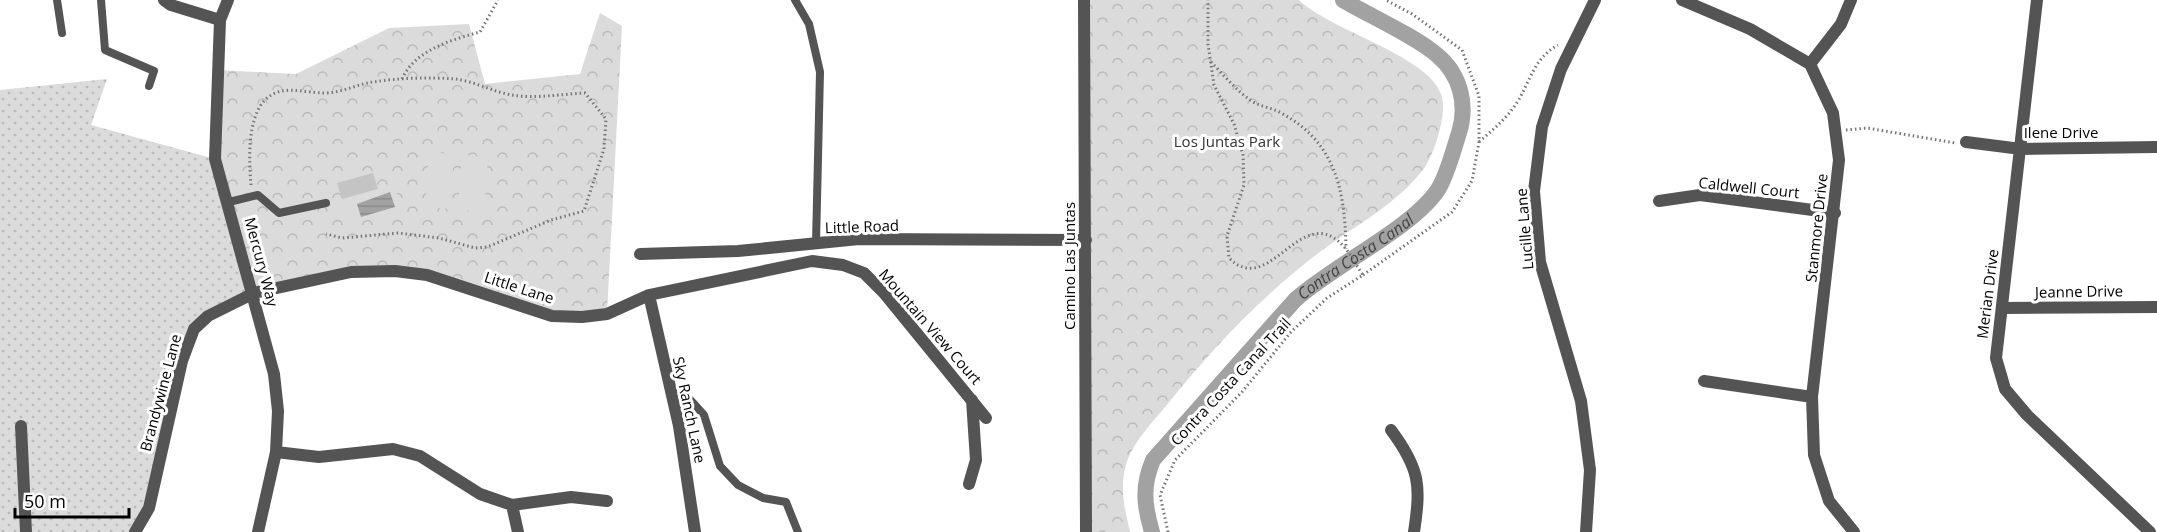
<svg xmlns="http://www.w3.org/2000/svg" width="2157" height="532" font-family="'Open Sans',sans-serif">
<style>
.grass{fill:url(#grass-dots)}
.forest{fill:url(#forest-crowns)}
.pitch{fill:#dbdbdb}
.water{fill:url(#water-rules)}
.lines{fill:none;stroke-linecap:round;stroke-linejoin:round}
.canal{stroke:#a2a2a2;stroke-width:16}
.building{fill:#c4c4c4}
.path{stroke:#767676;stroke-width:3;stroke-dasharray:1.5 3;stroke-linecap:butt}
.service{stroke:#545454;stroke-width:8}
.minor{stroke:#545454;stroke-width:12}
.tertiary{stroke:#545454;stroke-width:12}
.labels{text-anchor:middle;stroke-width:6;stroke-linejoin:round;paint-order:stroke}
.street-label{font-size:15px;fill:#000;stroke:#fff}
.park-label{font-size:15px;fill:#323232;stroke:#fff}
.water-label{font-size:16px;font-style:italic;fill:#434343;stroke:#fff}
</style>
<defs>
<pattern id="grass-dots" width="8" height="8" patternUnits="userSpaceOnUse" patternTransform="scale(1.5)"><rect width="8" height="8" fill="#dbdbdb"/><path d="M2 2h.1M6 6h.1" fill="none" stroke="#bababa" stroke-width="1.8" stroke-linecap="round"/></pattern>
<pattern id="forest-crowns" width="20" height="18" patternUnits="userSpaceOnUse" patternTransform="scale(1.5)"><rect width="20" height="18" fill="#dbdbdb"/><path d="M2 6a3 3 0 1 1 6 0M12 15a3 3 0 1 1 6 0" fill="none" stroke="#bababa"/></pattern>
<pattern id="water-rules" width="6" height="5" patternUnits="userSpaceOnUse" patternTransform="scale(1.5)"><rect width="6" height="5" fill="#a2a2a2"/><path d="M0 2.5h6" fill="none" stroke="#8a8a8a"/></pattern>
</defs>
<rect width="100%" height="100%" fill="#fff"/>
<!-- grass -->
<path class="grass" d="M107 79 91 125 215 159 254 293 194 329 149 508 135 532H0V90Z"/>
<!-- forest -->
<path class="forest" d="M1084 0H1299C1331 31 1427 55 1441 94 1448 112 1435 152 1425 167 1397 206 1348 229 1312 258 1257 301 1210 351 1166 406 1152 423 1132 443 1126 465 1119 489 1125 509 1130 532H1086Z
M600 13 622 26 607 314 552 316 395 271 254 293 215 159 216 70 296 74 389 28 469 24 485 84 580 74Z"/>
<!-- pitch -->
<path class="pitch" d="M429 152 454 154 450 209 425 207Z
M462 155 488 157 484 212 458 210Z
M394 184 402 210 350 225 342 199Z"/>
<!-- water -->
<path class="water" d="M390 192 395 207 361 217 357 204Z"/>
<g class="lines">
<!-- canal -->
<path class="canal" id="s1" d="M1152 532C1144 505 1142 486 1153 460L1295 300C1332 266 1415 227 1439 188 1448 172 1453 151 1459 133 1468 104 1460 74 1437 55 1415 36 1370 16 1343 0"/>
</g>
<!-- building -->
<path class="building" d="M373 173 378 189 342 199 337 183Z"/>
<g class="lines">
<!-- path -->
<path class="path" d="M1211 62C1224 75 1239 94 1255 103 1263 107 1272 108 1281 113 1336 142 1345 191 1346 249
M402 79C415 50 451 40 480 32L498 0
M1846 130 1867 128 1955 143
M1479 142C1494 129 1508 117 1518 101 1530 81 1535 57 1558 45
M251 185C249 161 247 120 264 101 281 83 303 93 324 93 342 93 357 84 373 82 399 78 429 77 455 79 474 81 493 92 512 95 534 99 562 94 585 93L606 119 604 149 584 211 551 220 487 247 475 248 439 238 398 233 342 238 326 234
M1363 275 1452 212 1472 181 1479 142V96L1462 50 1412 14 1386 0
M1168 532 1160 495 1175 460 1242 392 1291 332 1327 298 1363 275C1354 262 1348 247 1334 238 1296 214 1267 296 1229 258L1227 236 1244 185 1243 155 1234 124 1214 85 1208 44V0"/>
<!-- service -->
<path class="service" d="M57 0 62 33
M101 0 105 50 154 71 149 86
M795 0 809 24 820 72 816 243
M229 202 258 195 279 213 326 203
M671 398 685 394 704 415 720 466 738 485 763 498 786 502 798 532"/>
<!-- minor -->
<path class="minor" d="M164 0 171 5 220 20
M228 0 220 20 215 159 274 374 278 411 276 452 258 532
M1084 0 1086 532
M1682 0 1750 29 1810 64 1833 113 1839 160 1812 397 1814 455 1829 501 1854 532
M2037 0 1996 358 2005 389 2027 415 2150 532
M1810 64 1841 24 1851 0
M1966 142 2021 149 2157 147
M1659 201 1700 195 1835 213
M640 254 738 251 859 239 1086 240
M649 295 679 426 695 532
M2002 308 2157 307
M1704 381 1812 397
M21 426 26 532
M1391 430C1420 469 1421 485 1414 532
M276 452 319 457 393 449 420 456 480 494 512 505 571 497 607 501
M969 484 976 460 972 400
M512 505 518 532
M135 532 149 508 182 361 194 329 208 316 254 293 351 272 395 271 427 275 552 316 582 317 607 314 649 295 812 261 843 265 864 273 884 293 986 418"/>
<!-- tertiary -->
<path class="tertiary" d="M1586 532 1590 470 1581 401 1540 262 1534 191 1542 127 1561 69 1595 0"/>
</g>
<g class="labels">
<!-- street labels -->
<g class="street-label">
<text x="2061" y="138">Ilene Drive</text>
<text transform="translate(1749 188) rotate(6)" y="5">Caldwell Court</text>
<text transform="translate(862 227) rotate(-2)" y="5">Little Road</text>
<text transform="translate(1817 228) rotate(-84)" y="5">Stanmore Drive</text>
<text transform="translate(1525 229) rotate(-95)" y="5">Lucille Lane</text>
<text transform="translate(261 262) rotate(75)" y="5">Mercury Way</text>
<text transform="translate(1070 266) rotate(-90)" y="5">Camino Las Juntas</text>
<text transform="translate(519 288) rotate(18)" y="5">Little Lane</text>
<text transform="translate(2079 292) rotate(-1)" y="5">Jeanne Drive</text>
<text transform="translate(1988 294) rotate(-83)" y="5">Merian Drive</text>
<text transform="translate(930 327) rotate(49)" y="5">Mountain View Court</text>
<text transform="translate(1231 382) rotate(-47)" y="5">Contra Costa Canal Trail</text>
<text transform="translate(161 393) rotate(-75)" y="5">Brandywine Lane</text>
<text transform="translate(689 410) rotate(78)" y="5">Sky Ranch Lane</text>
</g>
<!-- park labels -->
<g class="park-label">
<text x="1227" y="147">Los Juntas Park</text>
</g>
<!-- water labels -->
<g class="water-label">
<text dy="6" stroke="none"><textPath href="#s1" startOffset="362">Contra Costa Canal</textPath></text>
</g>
</g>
<!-- scale -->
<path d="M15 508v9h114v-9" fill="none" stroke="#000000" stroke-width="3"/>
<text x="24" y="508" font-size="18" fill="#000000" stroke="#ffffff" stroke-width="4.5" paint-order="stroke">50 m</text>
</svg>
